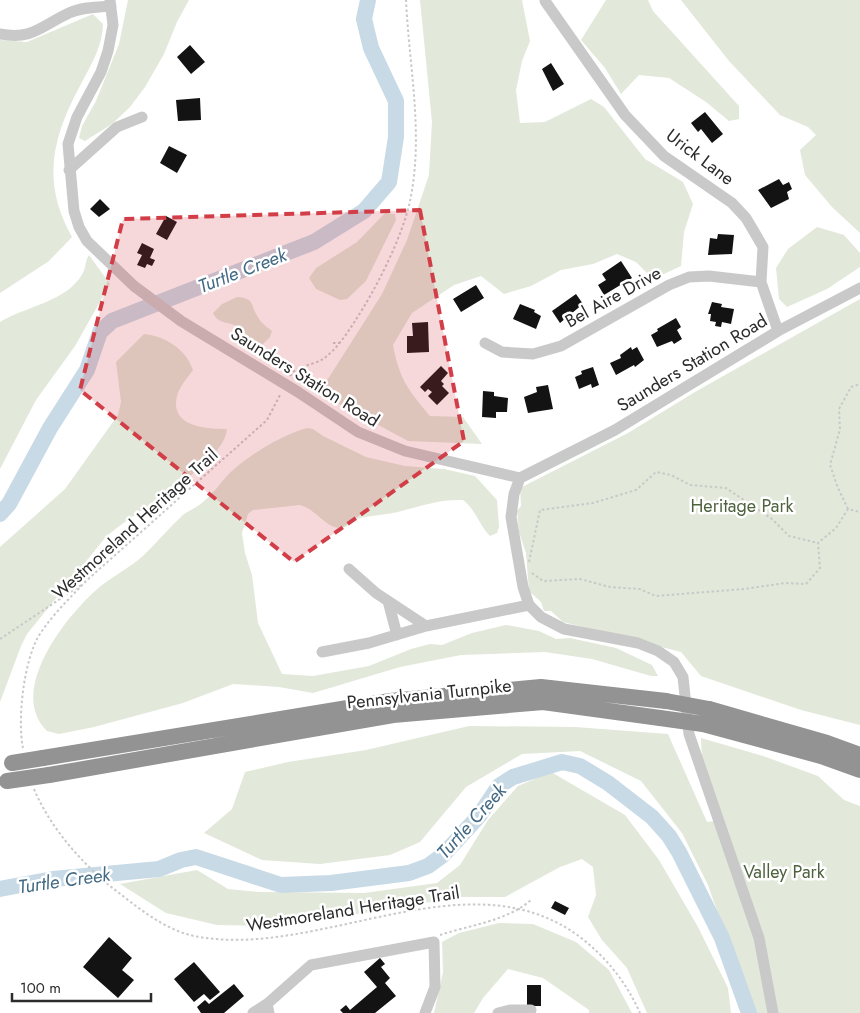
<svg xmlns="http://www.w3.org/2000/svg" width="860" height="1013" font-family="Jost,sans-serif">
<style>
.green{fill:#e2e8da}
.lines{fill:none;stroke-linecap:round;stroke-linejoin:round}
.river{stroke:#c8dae6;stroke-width:16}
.building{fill:#131313}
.path{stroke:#c9c9c9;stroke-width:2;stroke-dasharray:2.5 2.5;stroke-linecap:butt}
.minor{stroke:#c9c9c9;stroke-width:11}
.highway{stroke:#939393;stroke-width:16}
.highway-bridge{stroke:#939393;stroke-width:16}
.marked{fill:#d23e47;fill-opacity:0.2;stroke:#d23e47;stroke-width:4;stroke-dasharray:10 6;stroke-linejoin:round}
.labels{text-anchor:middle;stroke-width:5;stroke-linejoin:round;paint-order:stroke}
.street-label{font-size:18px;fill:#2c2c2c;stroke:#fff}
.park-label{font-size:18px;fill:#4e623e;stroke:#fff}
.water-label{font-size:19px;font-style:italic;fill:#436a85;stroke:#fff}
</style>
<rect width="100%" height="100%" fill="#fff"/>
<!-- green -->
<path class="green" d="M128 0H189L177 22 164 54 145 87 130 107 112 124 85 141 79 138 82 126 96 101 119 44Z
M420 0H522L530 41 522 61 516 90 520 123 545 122 591 99 604 107 645 159 683 182 693 204 684 232 681 266 653 279 636 262 617 254 593 264 561 270 531 286 504 294 481 276 454 285 412 313 393 345C399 378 408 390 430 416L463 417 482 444 408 441 319 393 382 294 407 240 429 175 432 122Z
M606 0H648L653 11 739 106V119L729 121 706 102 669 78 639 75 621 94 605 68 581 40Z
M681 0H860V233L832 207 805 175 800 150 816 135 808 127 780 115 762 96 729 61Z
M93 14 103 24C103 45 91 65 81 84 52 137 41 182 72 237L49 261 0 293V40L27 42Z
M385 213 395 214 396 220 366 281 347 299 340 300 316 289 309 278 316 268 357 242Z
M817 227 844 235 860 253V267L827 289 787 307 779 299 776 268 788 249Z
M89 255 110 284 75 346 36 400 0 469V322C26 306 67 302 83 273 86 267 85 261 89 255Z
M237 297C256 298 250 306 258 317 261 323 267 327 272 331L270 337 260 347C248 345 249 334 240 328 230 321 218 325 213 313L222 304Z
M860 299V725L801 710 701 676 681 652 563 622 551 611H544L541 602 529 591 526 553 519 532 517 511 521 506 520 488 628 433 695 392Z
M144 334C165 336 186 349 193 370 188 377 181 385 178 393 167 426 204 429 227 429 224 466 131 512 105 538L27 634 21 646 0 702V547L65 489 118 415 121 402 116 362Z
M307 428 313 429 323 436 366 457 405 466 444 469 475 476 497 500 499 527 497 533 490 536C479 525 476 510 463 500 440 499 420 506 398 512 386 515 373 515 360 518 352 520 349 528 340 528 324 527 316 509 300 505L253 510 248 514 242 533 245 553 252 575 258 623 282 674 313 676 369 666 411 649 430 644 442 645 472 633 506 625 539 631 556 639 570 638 616 648 652 665 658 676H651L592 659 545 652 461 655 400 667 313 693 279 687 233 684 183 703 94 727 59 734 47 731C7 692 64 619 95 591 110 577 129 569 144 555 157 542 170 527 184 514 190 510 198 507 203 502 212 495 219 485 226 477 245 457 281 435 307 428Z
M469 726 575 727 668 734 707 822 724 820 702 761 701 738 763 756 818 776 844 800 860 806V1013H753L708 885 682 833 641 781 580 751 522 754 466 787 420 842 390 855 320 864 262 860 204 833 232 809 245 772 288 762 366 750Z
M551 772 625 815 659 860 698 927 728 988 731 1013H647L627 968 602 940 588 917 596 895 593 867 582 859 560 867 505 897H457L398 908 273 926 217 925 166 913 120 884 197 870 228 889 259 892 364 893 437 883 460 865 488 820 518 786Z
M499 923 533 924 576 942 609 970 632 1013H589V1010L543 978 508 969 483 998 474 1013H434L443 972 442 942 459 933Z"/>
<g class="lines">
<!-- river -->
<path class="river" d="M0 514 9 504 50 428 87 370 100 332 112 321 314 242 364 211 389 182 396 137V101L371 48 364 19 368 0
M0 889 53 879 159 869 181 860 196 857 281 885 331 883 409 873 428 866 443 855 479 816 499 786 513 777 562 762 580 766 608 783 652 817 669 836 679 852 722 938 749 1013"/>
</g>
<!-- building -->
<path class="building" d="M190 45 205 62 191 74 177 57Z
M551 63 564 84 553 91 542 69Z
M200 98 201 120 178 121 176 100Z
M705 112 723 134 712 143 701 129 698 132 691 123Z
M169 146 187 155 177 173 160 163Z
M779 179 783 185 789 182 792 189 787 192 789 199 771 208 758 190Z
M100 199 110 209 99 217 90 209Z
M166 216 177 222 167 240 156 234Z
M718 234 734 235 732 254 708 255 710 238 717 239Z
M142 243 154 249 150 258 155 260 152 266 147 264 145 268 137 265 142 255 137 253Z
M621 261 632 278 604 295 598 285 606 280 602 274Z
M476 285 484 298 461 312 453 299Z
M576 294 583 304 560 323 552 311Z
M712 302 722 304 721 307 734 309 731 324 722 322 721 327 715 326 716 322 710 321 711 314H708Z
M520 304 535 310 534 312 541 316 536 329 513 319Z
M676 318 681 327 677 330 682 339 674 344 672 341 657 347 651 335 658 331 657 329Z
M428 322 429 352 407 353V336H413L412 323Z
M631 347 632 350 637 347 644 360 635 367 634 365 616 375 610 363 621 358 620 355Z
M441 366 448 373 441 381 444 384 442 386 449 393 437 405 428 396 432 392 428 389 425 392 420 387Z
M593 367 599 385 592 388 591 384 579 389 575 377 582 374 581 371Z
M548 385 553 409 528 413 524 397 537 392 536 387Z
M483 391 494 392V396L508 398 507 412H496V418L482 417Z
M555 901 569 908 565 915 551 908Z
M109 937 132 958 122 970 134 980 118 998 83 967Z
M380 958 385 964 381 967 390 978 385 983 396 996 375 1013H343L340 1010 346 1005 350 1010 377 987 364 972Z
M194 962 220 992 210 1000 204 994 194 1002 174 979Z
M234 984 244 996 224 1013H201L197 1007 205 1000 209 1004Z
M527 985H541V1006H527Z"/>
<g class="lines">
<!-- path -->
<path class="path" d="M333 343H339
M287 367 297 369
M290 376C295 366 314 365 323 359 336 350 346 335 355 321 376 289 402 238 410 201 424 135 409 66 406 0
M848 509 838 488 830 465 840 429 839 409 851 387 860 384
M529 562 540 510 593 503 636 490 656 472 671 475 690 485 726 488 772 519 789 536 818 543
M532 573 543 581 580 579 610 587 640 589 656 596 744 589 785 583 806 584 820 568 818 543 836 528 848 509 860 512
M0 639 81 585
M23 748C17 720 24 658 40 634 53 614 70 598 86 581L267 420 281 393
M34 789C50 827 79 860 110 886 135 905 162 929 194 936 318 961 468 853 580 937 607 958 626 982 640 1013
M440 935C470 925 508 921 532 899"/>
<!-- minor -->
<path class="minor" d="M110 0 113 25 108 51 101 72 77 117 68 144 74 211 79 227 87 241 134 286 181 321 298 392 358 432 405 451 520 478 615 430 778 331 860 288
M545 1 625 115 664 156 732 203 746 218 763 247 761 282 778 331
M0 34C33 40 41 26 69 13 82 7 97 7 111 6
M69 170 117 127 142 117
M485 343 502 352 533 354 561 346 669 285 689 277 709 276 761 282
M520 478 514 494 511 517 523 587 529 605 541 617 564 629 638 643 658 651 674 662 683 677 689 734 759 938 773 1013
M349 569 376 593 426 626
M388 601 397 635
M322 652 369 643 426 626 529 605
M253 1013 267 1004
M269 1013 267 1004 311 965 434 942 435 987 425 1013
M498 1013 510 1010H531"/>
<!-- highway -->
<path class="highway" d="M709 709 827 743 860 755
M703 724 821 756 860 770
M43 758 390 701 541 687 666 701
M49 775 393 715 543 702 660 718"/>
<!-- highway-bridge -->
<path class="highway-bridge" d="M666 701 709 709
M660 718 703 724
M12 763 43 758
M7 781 49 775"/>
</g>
<!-- marked area -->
<path class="marked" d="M420 210 464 441 294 562 80 390 123 219Z"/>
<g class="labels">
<!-- street labels -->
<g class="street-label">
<text transform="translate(700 157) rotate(37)" y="6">Urick Lane</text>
<text transform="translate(613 297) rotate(-29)" y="6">Bel Aire Drive</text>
<text transform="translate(692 363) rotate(-31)" y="6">Saunders Station Road</text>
<text transform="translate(305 377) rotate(32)" y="6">Saunders Station Road</text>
<text transform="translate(135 524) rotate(-42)" y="6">Westmoreland Heritage Trail</text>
<text transform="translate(429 694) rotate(-6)" y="6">Pennsylvania Turnpike</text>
<text transform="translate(353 909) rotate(-9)" y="6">Westmoreland Heritage Trail</text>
</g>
<!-- park labels -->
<g class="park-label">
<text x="742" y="512">Heritage Park</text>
<text x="784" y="878">Valley Park</text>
</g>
<!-- water labels -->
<g class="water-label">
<text transform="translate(242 270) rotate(-21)" y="7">Turtle Creek</text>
<text transform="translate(471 821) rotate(-48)" y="7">Turtle Creek</text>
<text transform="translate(64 880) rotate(-8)" y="7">Turtle Creek</text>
</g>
</g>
<!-- scale -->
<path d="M12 993v8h139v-8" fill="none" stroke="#2c2c2c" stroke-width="2.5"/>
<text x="20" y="993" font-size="15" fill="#2c2c2c" stroke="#ffffff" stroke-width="4" paint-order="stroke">100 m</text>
</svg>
